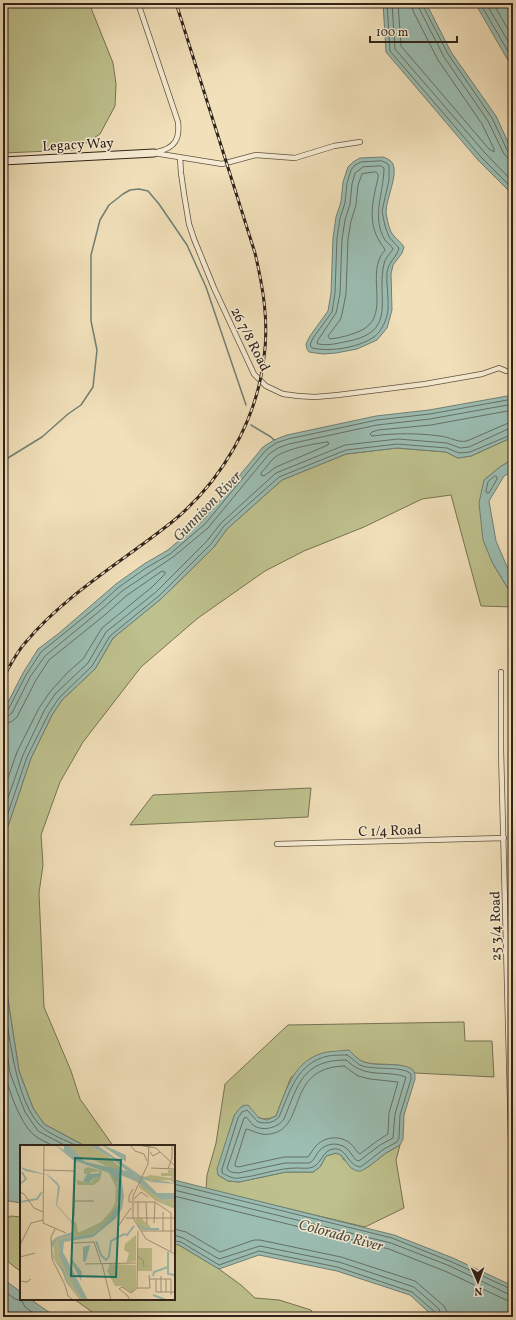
<svg xmlns="http://www.w3.org/2000/svg" width="516" height="1320" font-family="Vollkorn,serif">
<style>
.green{fill:#bec18d;stroke:#777254}
.water{fill:#9bbdb2;stroke:#707f75}
.lines{fill:none;stroke-linecap:round;stroke-linejoin:round}
.shore{stroke:#667066;stroke-width:1}
.stream{stroke:#707f75;stroke-width:1.5}
.street-casing{stroke:#605242;stroke-width:6}
.secondary-casing{stroke:#30231a;stroke-width:9}
.street{stroke:#f6ebd2;stroke-width:4.5}
.secondary{stroke:#f6ebd2;stroke-width:7}
.rail-casing{stroke:#30231a;stroke-width:3}
.rail{stroke:#f6ebd2;stroke-width:1.5;stroke-dasharray:4.5;stroke-linecap:butt}
.labels{text-anchor:middle;stroke-width:3;stroke-linejoin:round;paint-order:stroke}
.street-label{font-size:14px;fill:#30231a;stroke:#f6ebd2}
.water-label{font-size:15px;font-style:italic;fill:#505148;stroke:#f6ebd2}
.inset-river{fill:none;stroke:#9bbdb2;stroke-width:2}
.inset-road{fill:none;stroke:#a4947a;stroke-width:1}
.view{fill:#0f766e;fill-opacity:0.15;stroke:#0f766e;stroke-width:2}
.inset-edge{fill:none;stroke:#30231a;stroke-width:2}
</style>
<rect width="100%" height="100%" fill="#f1e0ba"/>
<filter id="stains"><feTurbulence type="fractalNoise" baseFrequency=".005" numOctaves="4"/><feColorMatrix values="0 0 0 0 .2 0 0 0 0 .09 0 0 0 0 .02 0 0 0 .5 -.17"/></filter>
<radialGradient id="worn" r=".72"><stop offset=".6" stop-color="#630" stop-opacity="0"/><stop offset="1" stop-color="#630" stop-opacity=".3"/></radialGradient>
<!-- green -->
<path class="green" d="M3 3H89L113 63 116 84 115 106 100 134 75 150 3 153Z
M513 437V459L500 467 484 480 492 562 513 597V607L481 606 451 495 422 499 364 527 304 551 265 571 198 618 141 667 83 742 60 782 41 835 43 865 39 893 44 1007 71 1071 80 1099 109 1140 113 1146H85L44 1124 33 1108 19 1071 3 968V851L7 829 31 758 52 715 62 700 95 669 113 638 162 598 214 547 227 529 282 480 346 454 397 448 446 452 458 458 471 456Z
M311 788 308 817 130 825 153 795Z
M464 1022 465 1041H492L494 1077 415 1073C404 1060 379 1067 364 1062 358 1060 353 1054 349 1050L291 1077 276 1116C260 1123 256 1116 244 1105L239 1109 234 1116 218 1175 228 1181 239 1182 286 1172H313L320 1167 326 1156 336 1153 341 1155 344 1160 368 1167 386 1153 400 1145 396 1160 404 1208 365 1227 206 1189 207 1175 216 1143 225 1084 288 1025Z
M11 1216 21 1217V1271C14 1268 10 1262 3 1258V1220Z
M174 1244 179 1245 219 1269 241 1285 255 1298 279 1300 311 1310 315 1317H99L74 1299H174Z"/>
<!-- water -->
<path class="water" d="M383 3H426L451 52 496 116 513 153V195L478 160 386 52Z
M475 3H513V69Z
M383 157C386 158 391 160 393 164 398 176 386 199 386 212 387 219 389 231 394 236 397 240 401 242 404 247L402 253 393 265 391 274 392 310 387 328 377 340 357 349 336 353 323 354 309 352 307 349 306 344 310 336 328 311 331 293 333 238 336 217 341 202 343 182 348 167 353 162 360 158Z
M513 395V437L471 456 458 458 446 452 397 448 346 454 282 480 227 529 214 547 162 598 113 638 95 669 62 700 52 715 31 758 7 829 3 851V712L23 673 38 649 58 634 116 584 144 564 168 550 202 521 263 447 274 440 287 435 376 416 429 410Z
M513 459V471L504 476 489 501 496 541 508 569 513 575V597L492 562 483 540 479 503 484 480 500 467Z
M3 968 19 1071 33 1108 44 1124 85 1146H21V1203L3 1200Z
M349 1050C353 1054 358 1060 364 1062 378 1067 398 1062 410 1068 415 1070 415 1075 415 1079L404 1115 403 1139 400 1145 386 1153 368 1167 361 1171H357L351 1168 341 1155 336 1153 326 1156 320 1167 313 1172H286L239 1182 228 1181 218 1175 217 1169 234 1116C238 1110 241 1105 248 1105L259 1118 267 1120 276 1116C287 1088 294 1059 327 1052 334 1051 342 1051 349 1050Z
M174 1180 394 1235 453 1258 513 1286V1317H434L410 1295 337 1271 259 1255 219 1269 179 1245 174 1244Z
M3 1279 21 1292V1299H30L56 1317H17L3 1307Z"/>
<g class="lines">
<!-- shore -->
<path class="shore" d="M387 3 390 51 481 157 513 189
M392 3 395 49 485 153 513 182
M398 3 401 46 489 149 494 152V149L482 124 438 60 413 11 412 3
M418 3 419 8 444 57 488 121 504 154 508 158 513 159
M423 3V6L448 54 492 118 508 152 513 154
M480 3 513 60
M486 3 513 50
M493 3 513 38
M382 161 388 164 389 166V180L382 211 385 226 389 237 399 248C397 257 389 261 387 272 386 285 389 297 388 310 387 319 382 331 374 337 358 348 330 352 312 348L310 345 313 338 332 312 335 293 337 238 340 218 345 203 347 183 351 170 355 165 361 162Z
M381 166 384 168C384 192 371 217 385 240 387 243 391 245 393 249 390 254 385 258 384 264 376 298 398 331 349 341 339 343 329 346 318 344L317 343 318 340 336 313 340 294 342 239 345 220 350 204 352 184 355 173 363 167Z
M376 172 378 174V178C373 200 367 222 380 242 381 245 384 247 385 250 383 253 380 256 379 260 370 284 389 318 360 331 351 335 340 338 330 339L328 336 340 320 342 314 346 294 348 239 351 221 356 205 358 185 362 174Z
M513 410 431 425 378 430 372 432 370 434 372 436C396 433 417 433 440 436 450 437 458 443 467 441L506 424 513 422
M327 442 329 443 328 445 276 467 264 476 261 475V473C265 469 269 463 273 459 283 449 313 444 327 442Z
M495 476 497 477V479L489 493H487L486 491 488 482Z
M3 712 8 710 26 675 41 652 99 605 119 587 146 568 170 554 205 524 266 450 276 443 288 439 377 420 430 414 513 399
M3 717 8 716 12 713 30 677 45 656 102 609 122 591 173 557 208 528 269 454 278 448 289 444 377 425 430 419 513 404
M3 723 11 722 17 717 36 680 49 660 106 614 126 596 162 571 165 572V574L152 587 102 628 83 659 67 673 50 692 39 708 17 752 3 792
M3 812 23 755 44 711 55 694 88 663 106 632 156 592 207 541 221 523 276 473 345 445 398 439 447 443 460 448 469 447 508 429 513 428
M3 828 27 757 49 713 59 698 92 666 110 636 160 595 211 544 224 526 279 477 346 450 397 444 447 448 459 453 470 452 513 434
M3 993C8 1027 15 1104 42 1127 49 1134 67 1141 77 1146
M3 1025 10 1073 25 1112 38 1131 66 1146
M347 1055C351 1057 355 1062 360 1065 373 1071 402 1065 411 1074V1079L400 1115 399 1138 397 1142 384 1149 366 1163 360 1167C347 1165 347 1147 333 1149 322 1151 322 1163 313 1167 309 1169 302 1168 297 1168 277 1168 259 1176 239 1178 233 1179 228 1176 222 1173V1169L238 1118 242 1112 247 1110 258 1122C267 1124 273 1123 279 1117 290 1091 297 1063 328 1056 334 1055 341 1055 347 1055Z
M346 1060C350 1063 354 1067 359 1069 374 1076 391 1071 406 1077L395 1114 393 1138 380 1145 359 1161 356 1160C353 1157 350 1151 346 1148 338 1142 327 1143 320 1150 316 1154 315 1159 310 1163H285L238 1173 231 1172 228 1170 227 1168 244 1118 246 1117C249 1120 251 1123 253 1125 262 1132 278 1128 284 1119 298 1085 302 1060 346 1060Z
M3 1064C6 1084 19 1122 34 1135 40 1140 48 1143 54 1146
M344 1066 358 1076 370 1079 398 1082 389 1113 388 1134 377 1141 360 1154C356 1152 355 1147 351 1144 341 1135 325 1136 316 1146 313 1149 311 1153 308 1157H284L238 1167 235 1166V1164L246 1129C253 1130 260 1136 270 1134 308 1128 284 1068 344 1066Z
M174 1184 392 1238 452 1262 513 1290
M174 1190 391 1243 450 1266 508 1294 513 1295
M174 1196 389 1249 447 1272 506 1300 513 1301
M174 1229 186 1232 220 1252 254 1240H260L341 1257 415 1281 444 1306 447 1312 448 1317
M174 1235 183 1238 219 1259 260 1246 339 1262 414 1287 439 1309 442 1317
M174 1241 181 1242 219 1265 259 1251 337 1267 412 1292 435 1312 437 1317
M3 1290 15 1299 22 1301 25 1307 39 1317"/>
<!-- stream -->
<path class="stream" d="M251 425 271 437 274 440
M3 461 42 437 68 414 81 405 93 387 97 350 91 321V255L100 220 109 205 123 194 130 190 139 189 148 191 159 204 187 245 206 287 246 405"/>
<!-- street casing -->
<g class="street-casing">
<path id="street" d="M138 3 178 122C180 139 175 148 157 152
M154 153 222 164 256 155 295 158 334 146 360 142
M180 157 181 173 184 194 189 224 194 239 214 288 254 374 266 386 283 394 298 396 315 397 338 395 425 384 482 374 499 368 506 371
M501 672V750L512 1178 513 1180
M277 844 504 838"/>
</g>
<!-- secondary casing -->
<g class="secondary-casing">
<path id="secondary" d="M3 161 154 153"/>
</g>
<!-- street -->
<use href="#street" class="street"/>
<!-- secondary -->
<use href="#secondary" class="secondary"/>
<!-- rail casing -->
<g class="rail-casing">
<path id="rail" d="M3 678C10 666 16 653 25 643 66 594 123 561 172 522 221 482 257 421 264 357 269 322 263 287 255 253L176 3"/>
</g>
<!-- rail -->
<use href="#rail" class="rail"/>
</g>
<g class="labels">
<!-- street labels -->
<g class="street-label">
<text transform="translate(78 144) rotate(-3)" y="5">Legacy Way</text>
<text transform="translate(251 339) rotate(63)" y="5">26 7/8 Road</text>
<text transform="translate(390 830) rotate(-2)" y="5">C 1/4 Road</text>
<text transform="translate(495 926) rotate(-91)" y="5">25 3/4 Road</text>
</g>
<!-- water labels -->
<g class="water-label">
<text transform="translate(207 506) rotate(-46)" y="5">Gunnison River</text>
<text transform="translate(341 1235) rotate(15)" y="5">Colorado River</text>
</g>
</g>
<!-- overview -->
<g transform="translate(20 1145)">
<rect width="155" height="155" fill="#f1e0ba"/>
<path d="M49 0H68L88 11 102 24H92L72 14 61 13ZM68 22 82 26 80 35 74 40H58L56 35 71 38 75 32 78 33 79 26 64 29V24ZM148 25H155V39L150 35 133 36 124 32 131 30 150 33 152 31H141V28H148ZM89 28 97 34 100 51 93 70 73 89 41 94 38 98 39 111 63 155H60L48 137 44 124 35 115 33 98 37 94 55 88 52 77H56L58 87H60L81 77 91 66 95 58 96 43ZM120 39 148 60 153 61 142 55 155 54V64L136 56 119 42ZM121 73 130 81 131 85H121L115 74ZM116 90V116L106 118 109 108 104 105 105 99ZM117 103H132V126H117ZM90 119 116 120V143L112 148 101 141H95L87 126Z" fill="#bec18d"/>
<path d="M35 0 44 5V0H49L64 16 70 18 107 26 92 13 68 0H77L121 31 128 33 132 36 136 35 149 37 155 39 132 37 123 34 137 48H155V54L142 55 155 62 148 60 117 37 101 30 104 51 102 64 95 74 73 92 44 97 43 107 68 155H63L55 143 39 111 38 98 41 94 73 89 88 75 98 59V37L89 28 53 15ZM83 0 106 10V17L83 1ZM0 22 28 30 37 37 40 42 37 60 53 78 55 86 52 90 37 94 32 103 35 115 44 124 48 137 60 155 46 137 42 126 33 113 31 98 32 96 37 92 55 86 51 77 36 60 38 41 27 30 5 26ZM68 27 70 29 81 28 79 33 75 32 69 38 63 36ZM70 100 66 116 63 117V102ZM50 112 62 127 61 136 53 120Z" fill="#9bbdb2"/>
<path class="inset-river" d="M0 39 6 34 2 27M0 57 17 54 22 47M118 80 125 84H139M76 96 81 110 86 115 89 111 91 96 104 89 107 90 114 81M148 107V129L155 130M133 131 134 127 148 122M133 150 146 155"/>
<path class="inset-road" d="M24 0 23 78 46 88M110 0 115 6 124 9 127 16M117 0 136 3 155 21M129 0 128 19 113 51V73L126 94 155 109M130 7 133 11 140 7M131 23 155 24M148 24 152 13V0M23 25 55 26 54 71M0 47 4 49 14 63 23 67M114 54 121 47 128 52M54 56H74M112 57H109V51L113 44M114 57H135L151 68V106M118 57V73M126 57 127 79M106 73H155M134 78 135 57M99 80 111 63M35 84 31 92 32 114 45 140 48 151 53 155M121 86H155M143 86V67M53 98 74 97 81 118M0 100 11 78 23 75M117 111 123 115 124 122M0 112 15 108M65 119 116 118M82 119 91 155M141 131V147M130 134H151V150M136 134V147H155M146 134V147M0 136 7 137 11 134M117 143H130L129 130M110 155 107 150 99 144 102 142 111 148 117 143 118 86"/>
<path class="view" d="M55 13 101 15 96 132 51 131Z"/>
<rect width="155" height="155" class="inset-edge"/>
</g>
<!-- margin -->
<rect width="516" height="1320" fill="none" stroke="#f1e0ba" stroke-width="16"/>
<rect x="4" y="4" width="508" height="1312" fill="none" stroke="#30231a" stroke-width="2"/>
<rect x="8" y="8" width="500" height="1304" fill="none" stroke="#30231a"/>
<!-- north arrow -->
<g transform="translate(478 1282) rotate(178)" stroke="#f6ebd2" stroke-width="3" paint-order="stroke">
<path d="M0-3L7 15L0 10L-7 15Z" fill="#30231a"/>
<text y="-6" font-size="11" font-weight="bold" text-anchor="middle" fill="#30231a">N</text>
</g>
<!-- scale -->
<path d="M370 36v6h87v-6" fill="none" stroke="#30231a" stroke-width="2"/>
<text x="376" y="36" font-size="12" fill="#30231a" stroke="#f6ebd2" stroke-width="3" paint-order="stroke">100 m</text>
<rect width="100%" height="100%" filter="url(#stains)"/>
<rect width="100%" height="100%" fill="url(#worn)"/>
</svg>
